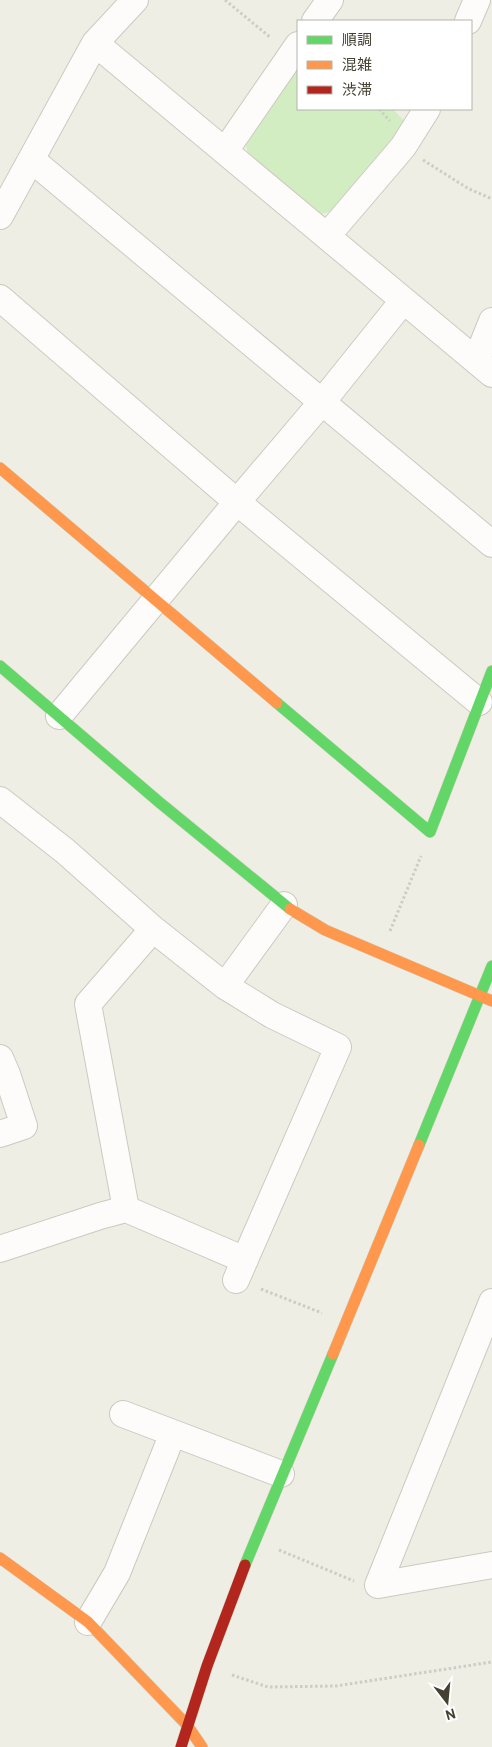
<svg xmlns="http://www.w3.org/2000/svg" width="492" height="1747" font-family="Overpass,'Noto Sans JP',sans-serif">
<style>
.green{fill:#d3edc2}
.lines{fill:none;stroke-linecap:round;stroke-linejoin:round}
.street-casing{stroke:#cbcac1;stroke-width:28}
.fast-casing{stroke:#cfcebb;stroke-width:12}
.slow-casing{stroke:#cfcebb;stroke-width:12}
.jam-casing{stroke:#cfcebb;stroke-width:12}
.path{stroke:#cdccc5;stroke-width:3;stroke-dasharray:2.5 2.5;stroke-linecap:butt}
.street{stroke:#fdfcfb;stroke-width:26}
.fast{stroke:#63d668;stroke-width:11}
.slow{stroke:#ff974d;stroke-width:11}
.jam{stroke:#b3261e;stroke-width:11}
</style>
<rect width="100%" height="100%" fill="#efeee5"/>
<!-- green -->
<path class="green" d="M298 69V109H393L407 124 333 211 317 215 248 154 246 145Z"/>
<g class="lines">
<!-- street casing -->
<g class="street-casing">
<path id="street" d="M315 21 330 0
M468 21 477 0
M95 43 492 374
M225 151 298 45
M32 160 492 544
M0 216 95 43 135 0
M327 236 403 147 427 109
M0 298 237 502 479 702
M476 361 492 321
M59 716 237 502 322 402 403 301
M0 800 65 851 153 929 225 986 272 1015 338 1047 236 1280
M225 986 284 905
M0 1058 7 1074 24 1126 0 1134
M126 1209 88 1004 153 929
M0 1249 100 1216 126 1209 245 1260
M123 1414 281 1474
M378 1585 492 1302
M378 1585 492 1565
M88 1622 117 1573 173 1433"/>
</g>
<!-- fast casing -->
<g class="fast-casing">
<path id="fast" d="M0 666 159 802 290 909
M277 703 430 832 492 671
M419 1145 492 966
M245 1565 333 1354"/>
</g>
<!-- slow casing -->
<g class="slow-casing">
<path id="slow" d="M0 468 277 703
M290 909 325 930 492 1001
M333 1354 419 1145
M0 1558 88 1622 187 1725 202 1747"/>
</g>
<!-- jam casing -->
<g class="jam-casing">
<path id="jam" d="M181 1747 207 1666 245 1565"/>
</g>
<!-- path -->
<path class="path" d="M225 0 271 38
M379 109 390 121
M423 160 469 189 492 199
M390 931 421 856
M261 1289 322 1313
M279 1550 354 1581
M232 1675 268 1687 336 1686 492 1662"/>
<!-- street -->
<use href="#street" class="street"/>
<!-- fast -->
<use href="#fast" class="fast"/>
<!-- slow -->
<use href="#slow" class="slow"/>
<!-- jam -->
<use href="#jam" class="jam"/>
</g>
<!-- legend -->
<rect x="297" y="20" width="175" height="90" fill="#ffffff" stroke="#b4b3ad"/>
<rect x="307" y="36" width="25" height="8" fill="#63d668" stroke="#b4b3ad"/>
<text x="342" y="45" font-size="15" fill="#444132">順調</text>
<rect x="307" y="61" width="25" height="8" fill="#ff974d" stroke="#b4b3ad"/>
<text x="342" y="70" font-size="15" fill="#444132">混雑</text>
<rect x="307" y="86" width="25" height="8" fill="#b3261e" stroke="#b4b3ad"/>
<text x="342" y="95" font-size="15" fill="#444132">渋滞</text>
<!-- north arrow -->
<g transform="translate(447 1702) rotate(164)" stroke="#ffffff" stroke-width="4" paint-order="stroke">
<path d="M0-4L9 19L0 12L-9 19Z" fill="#444132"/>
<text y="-8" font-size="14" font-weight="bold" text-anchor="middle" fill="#444132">N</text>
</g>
</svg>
